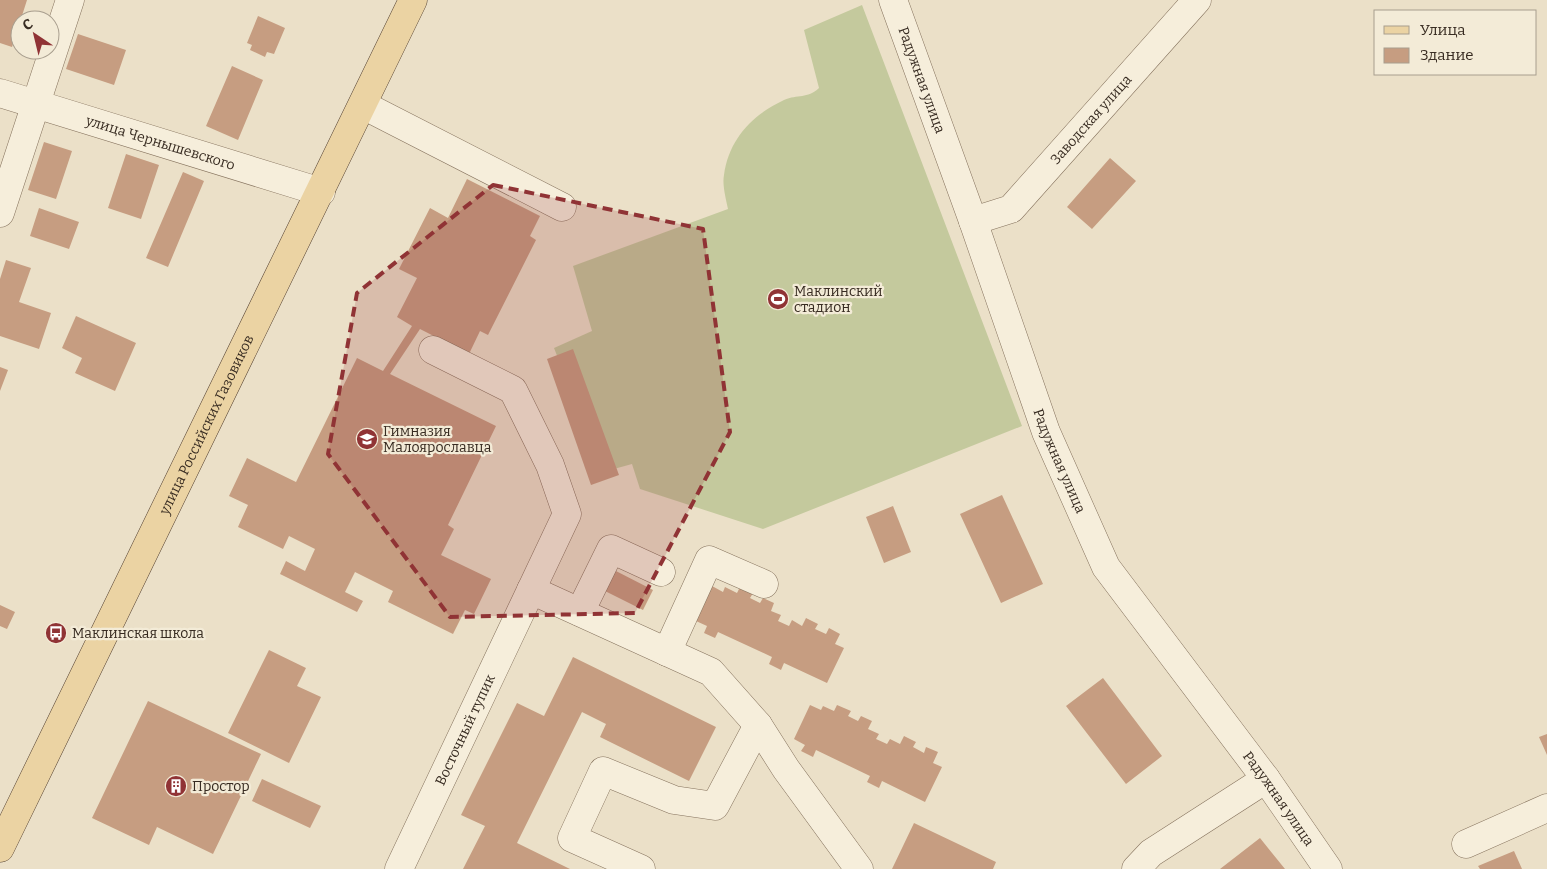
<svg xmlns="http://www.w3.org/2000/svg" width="1547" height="869" font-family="Bitter,serif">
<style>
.garden{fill:#c4c99d}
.building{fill:#c69d81}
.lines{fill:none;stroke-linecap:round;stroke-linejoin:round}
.minor-casing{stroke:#86735e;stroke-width:29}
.major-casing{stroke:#544132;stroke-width:29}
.minor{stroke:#f6eedb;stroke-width:28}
.major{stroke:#ebd3a3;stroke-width:28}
.marked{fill:#903335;fill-opacity:0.2;stroke:#903335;stroke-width:4;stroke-dasharray:10 6;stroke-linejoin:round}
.labels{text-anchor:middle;stroke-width:4.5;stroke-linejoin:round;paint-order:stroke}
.street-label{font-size:14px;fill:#372b21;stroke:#f3ebd7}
.poi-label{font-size:14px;fill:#372b21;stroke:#f3ebd7;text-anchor:start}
</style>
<rect width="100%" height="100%" fill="#ebe0c8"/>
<!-- garden -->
<path class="garden" d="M862 5 1022 426 763 529 640 489 632 464 603 472 554 348 592 331 573 266 728 209C726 199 722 185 724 175 729 139 752 115 784 100 798 94 807 99 819 88L804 30Z"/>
<!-- building -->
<path class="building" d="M0 0H27L12 47 0 43Z
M258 16 285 28 274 54 267 52 265 57 250 50 252 45 247 43Z
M78 34 126 50 114 85 66 69Z
M232 66 263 80 238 140 206 126Z
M44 142 72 151 56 199 28 190Z
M126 154 159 165 141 219 108 208Z
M1110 158 1136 181 1092 229 1067 207Z
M183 172 204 181 168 267 146 258Z
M467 179 540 216 530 236 536 240 488 335 480 331 469 354 420 329 390 374 496 426 448 525 454 529 441 555 491 579 474 614 465 610 453 634 388 602 393 591 355 572 345 592 363 601 357 612 280 574 286 561 305 571 315 549 289 536 283 549 238 527 248 505 229 496 247 458 296 482 357 358 383 371 412 326 397 317 417 278 399 269 430 208 448 218Z
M39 208 79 222 69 249 30 236Z
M6 260 31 268 19 302 51 313 39 349 0 336V279Z
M76 316 136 343 115 391 75 373 82 358 62 348Z
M573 349 619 475 591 485 547 359Z
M0 367 8 370 0 391Z
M1002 495 1043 584 1001 603 960 514Z
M893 506 911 552 884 563 866 517Z
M614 570 653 590 643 610 603 590Z
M712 586 723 592 725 587 737 593 740 587 753 593 750 598 760 603 763 598 774 603 771 611 781 615 778 621 789 626 792 620 802 626 806 618 818 624 815 629 826 634 829 628 840 634 835 644 844 648 827 683 784 663 781 670 769 664 772 657 718 632 715 638 704 633 707 626 696 621Z
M0 605 15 612 7 629 0 626Z
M269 650 306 668 297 686 321 697 289 763 228 733Z
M573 657 716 727 689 781 600 737 606 724 582 712 517 843 570 869H463L485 826 461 815 517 703 544 716Z
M1103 678 1162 756 1126 784 1066 706Z
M148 701 261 754 213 854 157 827 149 845 92 818Z
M810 705 821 710 823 706 834 711 837 705 851 711 848 716 858 721 861 716 872 721 868 729 879 734 876 739 887 744 890 739 900 744 904 736 916 742 913 747 924 753 926 747 938 752 933 763 942 767 925 802 882 781 879 788 867 782 870 776 816 750 813 757 801 751 805 745 794 739Z
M1547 734V755L1539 737Z
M262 779 321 806 310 828 252 801Z
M914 823 996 862 993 869H892Z
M1260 838 1285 869H1220Z
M1514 851 1522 869H1480L1478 866Z"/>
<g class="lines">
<!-- minor casing -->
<g class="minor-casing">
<g id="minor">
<path id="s1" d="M893 0 973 221 1046 432 1106 567 1266 779 1328 869"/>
<path id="s2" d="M0 93 321 192"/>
<path d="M363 105 562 207"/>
<path d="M0 213 70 0"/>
<path id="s3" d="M973 221 1011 209 1197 0"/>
<path d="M531 590 711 672 758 725 786 769 859 869"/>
<path d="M580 612 611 549 661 572"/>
<path d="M667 652 709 560 764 584"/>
<path d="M1466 844 1547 808"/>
<path id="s4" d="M399 869 567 514 550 465 513 390 433 350"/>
<path d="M641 869 572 838 603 771 674 800 715 806 758 725"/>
<path d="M1136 869 1151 853 1266 779"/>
</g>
</g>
<!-- major casing -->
<g class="major-casing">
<g id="major">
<path id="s5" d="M0 848 413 0"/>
</g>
</g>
<!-- minor -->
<use href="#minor" class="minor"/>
<!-- major -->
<use href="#major" class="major"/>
</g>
<!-- marked area -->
<path class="marked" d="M493 185 703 229 730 432 635 613 450 617 328 454 357 293Z"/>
<!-- icons -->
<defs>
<g id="stadium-disc" transform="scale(1.125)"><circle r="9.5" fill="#903335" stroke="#f3ebd7"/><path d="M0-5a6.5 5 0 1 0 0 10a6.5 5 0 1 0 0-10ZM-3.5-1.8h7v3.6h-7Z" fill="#fff"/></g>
<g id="school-disc" transform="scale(1.125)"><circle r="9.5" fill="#903335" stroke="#f3ebd7"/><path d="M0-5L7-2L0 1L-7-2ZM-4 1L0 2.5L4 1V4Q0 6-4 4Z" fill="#fff"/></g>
<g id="bus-disc" transform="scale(1.125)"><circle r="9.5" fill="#903335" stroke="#f3ebd7"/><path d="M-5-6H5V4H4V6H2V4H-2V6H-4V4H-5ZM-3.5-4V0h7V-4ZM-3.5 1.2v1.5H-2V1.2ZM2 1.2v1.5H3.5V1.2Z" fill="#fff"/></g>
<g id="building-disc" transform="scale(1.125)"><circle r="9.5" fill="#903335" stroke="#f3ebd7"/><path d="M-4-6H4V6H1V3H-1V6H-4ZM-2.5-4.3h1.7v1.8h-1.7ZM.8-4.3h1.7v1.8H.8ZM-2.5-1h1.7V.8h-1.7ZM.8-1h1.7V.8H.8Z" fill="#fff"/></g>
</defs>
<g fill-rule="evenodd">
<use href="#stadium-disc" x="778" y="299"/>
<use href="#school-disc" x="367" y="439"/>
<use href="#bus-disc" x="56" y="633"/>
<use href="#building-disc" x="176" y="786"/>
</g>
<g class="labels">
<!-- street labels -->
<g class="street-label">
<text dy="5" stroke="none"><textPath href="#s1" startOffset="85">Радужная улица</textPath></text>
<text dy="5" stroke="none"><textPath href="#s3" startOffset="160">Заводская улица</textPath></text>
<text dy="5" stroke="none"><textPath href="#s2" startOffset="168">улица Чернышевского</textPath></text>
<text dy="5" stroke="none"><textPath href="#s5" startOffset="471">улица Российских Газовиков</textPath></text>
<text dy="5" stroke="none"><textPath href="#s1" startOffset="490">Радужная улица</textPath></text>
<text dy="5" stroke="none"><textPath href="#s4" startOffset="154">Восточный тупик</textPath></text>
<text dy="5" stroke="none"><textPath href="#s1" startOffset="895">Радужная улица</textPath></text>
</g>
<!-- poi labels -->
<g class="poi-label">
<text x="794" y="296">Маклинский<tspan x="794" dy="16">стадион</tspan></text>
<text x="383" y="436">Гимназия<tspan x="383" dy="16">Малоярославца</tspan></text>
<text x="72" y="638">Маклинская школа</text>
<text x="192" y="791">Простор</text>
</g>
</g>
<!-- legend -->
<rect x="1374" y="10" width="162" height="65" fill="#f3ebd7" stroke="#a89e8e"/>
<rect x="1384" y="26" width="25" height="8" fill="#ebd3a3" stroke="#a89e8e"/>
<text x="1420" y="35" font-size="15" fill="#372b21">Улица</text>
<rect x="1384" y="48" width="25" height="15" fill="#c69d81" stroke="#a89e8e"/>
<text x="1420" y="60" font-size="15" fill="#372b21">Здание</text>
<!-- north arrow -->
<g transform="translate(35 35) rotate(325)"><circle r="24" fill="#f3ebd7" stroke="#a89e8e"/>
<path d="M0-4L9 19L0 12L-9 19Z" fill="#903335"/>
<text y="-8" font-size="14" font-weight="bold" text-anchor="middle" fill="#372b21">С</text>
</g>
</svg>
